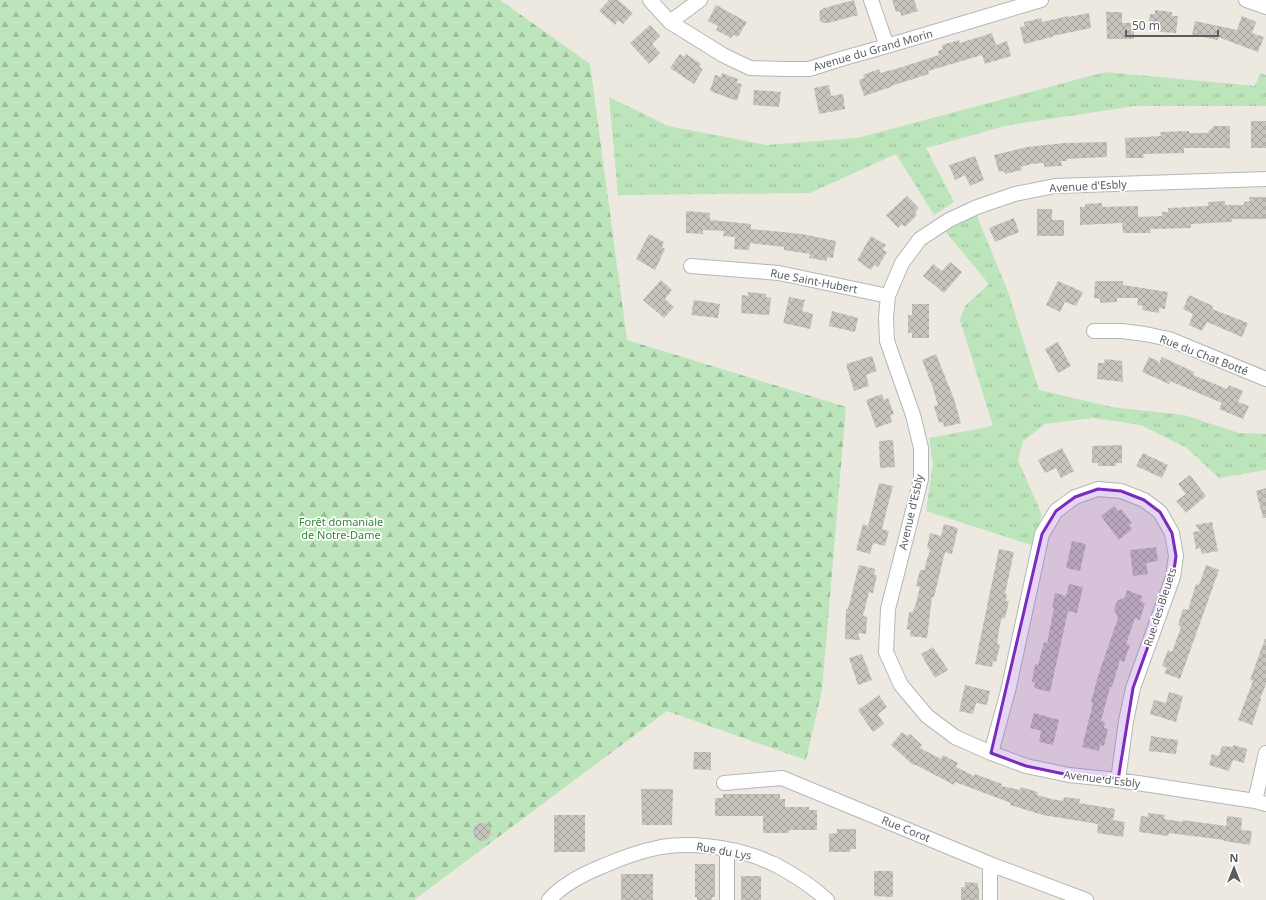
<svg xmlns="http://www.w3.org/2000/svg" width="1266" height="900" font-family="'Noto Sans',sans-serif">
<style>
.grass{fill:url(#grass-tufts)}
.forest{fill:url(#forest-firs)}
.building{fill:url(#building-cross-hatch)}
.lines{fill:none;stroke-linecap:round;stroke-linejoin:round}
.street-casing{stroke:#b3b7bb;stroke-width:16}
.street{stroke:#fff;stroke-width:14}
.marked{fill:#7b2cbf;fill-opacity:0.2;stroke:#7b2cbf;stroke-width:3;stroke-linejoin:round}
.labels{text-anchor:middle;stroke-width:3.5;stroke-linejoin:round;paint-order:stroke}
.street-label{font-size:11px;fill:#595d62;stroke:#fff}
.park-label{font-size:11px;fill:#338734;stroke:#fff}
</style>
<defs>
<pattern id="grass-tufts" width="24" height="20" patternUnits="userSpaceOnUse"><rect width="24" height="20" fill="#bce5bb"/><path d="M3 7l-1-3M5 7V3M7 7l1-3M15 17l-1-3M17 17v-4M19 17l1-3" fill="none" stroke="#9cbd9b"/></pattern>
<pattern id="forest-firs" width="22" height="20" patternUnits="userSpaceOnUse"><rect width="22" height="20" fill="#bce5bb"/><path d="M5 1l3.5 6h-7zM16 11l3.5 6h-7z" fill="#9cbd9b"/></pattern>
<pattern id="building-cross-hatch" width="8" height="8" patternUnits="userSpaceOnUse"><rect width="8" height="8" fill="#c7c4bd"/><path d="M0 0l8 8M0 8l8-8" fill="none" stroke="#a5a29d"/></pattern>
</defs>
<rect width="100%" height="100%" fill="#ede9e0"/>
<!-- grass -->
<path class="grass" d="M1105 72 1255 86 1260 73 1266 75V106H1135L1009 125 926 148 954 202 934 215 896 154 810 193 618 195 609 97 668 126 766 145 857 138Z
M977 216 1008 292 1039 390 1112 407 1184 415 1239 433 1266 434V470L1219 478 1187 448 1141 425 1093 418 1045 424 1023 441 1018 460 1042 515 1031 545 926 511 933 464 929 438 993 426 960 320 965 306 989 284 944 230Z"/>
<!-- forest -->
<path class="forest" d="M0 0H500L590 64 627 340 846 407 822 690 806 760 667 711 414 900H0Z"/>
<!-- building -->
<path class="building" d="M609 0H618L633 13 623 24 618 20 615 25 599 11Z
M854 0 858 15 828 23H823L820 20 819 15 820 11 824 8Z
M892 0H914L918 11 901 16 900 11 896 12Z
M716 5 747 22 738 37 733 35 731 38 716 30 718 26 708 21Z
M1155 10 1172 12V16H1178L1176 33 1148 31 1150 14H1155Z
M1106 12H1122V23H1134V39H1107Z
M1089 13 1091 28 1052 36V37L1024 44 1020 27 1025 26 1024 22 1042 18V22L1068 16 1069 17Z
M1242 16 1256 22 1252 33 1264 37 1258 52 1218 37V40L1192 35 1195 21 1237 30Z
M650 25 660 36 652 44 660 53 649 64 630 43Z
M992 33 996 45 1007 41 1011 56 985 64 982 55 928 71 929 74 891 86V87L864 96 859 80 864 78 863 75 879 69 880 73 899 68 939 55 938 51 943 49 942 45 959 40 960 43Z
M680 54 684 57 686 54 701 64 699 67 703 69 694 84 670 68Z
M722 73 738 79 737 83 742 84 737 101 710 91 715 75 721 77Z
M829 85 831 96 843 94 845 109 819 114 814 88Z
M754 90 781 92 779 107 753 105Z
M1251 121H1266V148H1251Z
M1214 126H1230V148H1184V153L1143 154 1144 158H1126L1125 138 1161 136 1160 132 1189 131V133H1207Z
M1107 142V157L1067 159V161H1061L1062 166 1044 167V163L1031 164 1021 167 1022 170 1005 174 1004 171 999 172 994 155 1027 147 1065 143Z
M975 156 984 180 970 186 965 175 955 180 949 165Z
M907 196 919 208 915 212 917 215 905 227 902 224 898 228 886 215Z
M1249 197H1266V219H1232V222L1191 224V228L1150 229 1151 233H1123L1122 223 1080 225V207H1085V204L1102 203V207L1138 206V217L1162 216V212H1168V208L1208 206V202L1225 201V205H1244V202L1250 201Z
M1037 209H1052V220H1064V236H1037Z
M686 211 710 213V220L751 224V229L802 234 836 241 833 258 827 257V261L809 258 810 254 784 250V247L750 243 749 250 734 249 735 237 723 236 724 231 703 230V234L686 233Z
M1014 218 1019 232 995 242 989 228Z
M649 234 664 242 662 247 665 249 655 270 636 259Z
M871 236 886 245 883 250 887 252 878 267 874 265 871 270 857 260Z
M950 262 962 272 944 293 923 276 933 264 942 271Z
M661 280 672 290 665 299 674 307 664 318 643 300Z
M1058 281 1083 292 1076 306 1065 302 1060 312 1046 305Z
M1095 281H1123V285L1168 292 1165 309 1159 308V313L1142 310 1143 306 1137 305 1138 298H1117V302L1100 303V299L1094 298Z
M748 292 766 294V297L771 298 769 315 741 313 742 295 748 296Z
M1189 295 1213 306 1212 309 1248 323 1242 337 1207 322 1202 331 1189 325 1193 314 1183 309Z
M789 297 805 300 802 311 813 314 810 329 783 323Z
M694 300 720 304 718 318 691 315Z
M912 304H929V338H912V333H908V315H912Z
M832 311 858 318 855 332 829 326Z
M1058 342 1071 366 1058 373 1045 349Z
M936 354 954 399 961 423 944 427 943 422 939 423 934 406 938 405 932 385 922 360Z
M872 356 877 371 866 375 869 386 854 391 846 364Z
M1149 357 1158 361V365L1162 357 1194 372 1193 375 1227 389 1229 385 1243 391 1238 402 1249 406 1243 419 1219 409 1222 403 1170 381 1169 384 1142 372Z
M1105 359 1122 361 1123 382 1097 379 1098 363H1104Z
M882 394 884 400 888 398 894 414 890 416 892 422 876 428 866 400Z
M893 440 895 467 880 468 879 441Z
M1122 445V463H1116V466H1098V463H1092V446Z
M1062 448 1074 471 1061 478 1056 468 1045 473 1038 460Z
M1143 453 1168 465 1162 478 1136 466Z
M1190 475 1206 496 1186 513 1176 501 1186 494 1178 484Z
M879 483 893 486 882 529 889 531 885 546 873 543 870 554 856 550 863 524 868 526Z
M1266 488V518H1263L1256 491Z
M1114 506 1118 511 1121 509 1132 523 1129 525 1132 529 1119 540 1101 516Z
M1212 522 1218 551 1202 554 1200 548 1196 549 1193 532 1200 531 1195 525Z
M944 524 958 528 952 554 945 552 934 597H932L927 638 910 636 911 630 907 629 909 612H913L914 607H915L920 587 916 586 920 570H924L930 549 927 548 930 533 941 536Z
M1072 541 1086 544 1080 571 1066 568Z
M1156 547 1158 561 1146 563 1148 574 1133 576 1130 550Z
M999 549 1014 552 1005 594H1007L1006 601H1009L1005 618H1002L1000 624 997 644 1000 645 996 662 993 661 992 667 975 664Z
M859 565 875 569 874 575H877L873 593 869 592 863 616 867 617 866 634 858 633 860 640 845 639 846 609H848Z
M1206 565 1219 570 1180 679 1164 673 1167 668 1162 666 1168 650 1172 652 1181 627 1178 625 1183 609 1188 610 1196 584 1199 585Z
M1069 584 1083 587 1077 613 1068 611 1050 692 1034 688 1035 682H1032L1035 664 1038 665 1044 642 1047 643 1054 608H1052L1055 593 1066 596Z
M1127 590 1142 596 1141 602 1145 603 1140 620 1135 618 1133 624 1126 644 1130 645 1124 662 1120 660 1112 687H1110L1101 721 1105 722 1104 728 1108 729 1104 746 1100 745 1099 751 1082 747 1093 703 1091 702 1098 676 1118 618 1114 609 1117 601 1125 597Z
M1265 639H1266V684L1260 699H1261L1252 725 1238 720 1253 681 1250 680Z
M933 647 948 670 935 678 921 654Z
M862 654 872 680 858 685 849 658Z
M965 685 990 691 987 705 976 703 973 714 959 711Z
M1169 692 1183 696 1176 722 1150 714 1154 700 1166 703Z
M879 695 887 707 878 714 884 724 873 732 858 710Z
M1034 713 1059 720 1053 745 1039 742 1041 731 1030 728Z
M902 732 907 736 910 734 922 745 920 748 941 759 943 755 958 763 956 767 974 776 975 774 1002 784 1001 786 1020 790 1021 787 1038 792 1037 795 1052 799 1063 801 1064 797 1080 799 1079 803 1115 809 1113 820 1125 822 1123 837 1097 833 1098 824 1043 815 1010 805 1011 803 955 782 954 785 914 764 913 765 891 745Z
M1151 736 1178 740 1176 754 1149 751Z
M1233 745 1247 749 1244 763 1233 760 1229 771 1209 765 1212 754 1219 756 1222 746 1233 747Z
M694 752H711V770L693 769Z
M641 789H673L672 825H642Z
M723 794H780V799H785V807H809V810H817V830H789V833H763V816H715V798H723Z
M1148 813 1165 815 1164 819 1183 822V820L1226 826 1227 816 1242 818 1241 830 1252 831 1250 845 1224 841V840L1169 833 1168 836 1139 832 1141 816 1148 817Z
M554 815H585V852H554Z
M473 832a9 9 0 1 1 18 0a9 9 0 1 1-18 0Z
M837 829H856V849H850V852H829V834L837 833Z
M695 864H715V897H712V900H697V897H695Z
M874 871H893V897L874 896Z
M621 874H653V900H621Z
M741 876H761V900H741Z
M965 882 978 883V888H979V900H961V887H965Z"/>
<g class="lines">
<!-- street casing -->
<g class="street-casing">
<path id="street" d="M650 0 670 22 723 55 750 68 785 69H809L844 58 887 46 1041 0
M871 0 887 46
M1246 0 1266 7
M670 22 700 0
M1266 179 1055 186 1015 194 977 207 949 220 920 239 902 263 888 296 886 318 887 341 913 415 921 448V479L888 609 886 652 901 685 927 716 955 737 991 753 1026 766 1069 775 1118 780 1255 801 1266 804
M691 266 779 273 888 296
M1094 331H1122L1145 334 1169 339 1266 379
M991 753 1008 691 1042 534 1056 511 1075 497 1098 489 1121 491 1144 500 1160 512 1172 533 1176 556 1173 577 1133 688 1126 721 1118 780
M724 783 782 778 990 864 1086 900
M1255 801 1266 753
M990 864V900
M549 900C563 884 583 874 603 866 621 858 641 851 661 847 690 842 729 847 757 857 763 859 768 862 774 864 793 874 811 885 827 900
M727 900V849"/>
</g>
<!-- street -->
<use href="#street" class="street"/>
</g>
<!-- marked area -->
<path class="marked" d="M1098 489 1121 491 1144 500 1160 512 1172 533 1176 556 1173 577 1133 688 1118 780 1069 775 1026 766 991 753 1042 534 1056 511 1075 497Z"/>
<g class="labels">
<!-- street labels -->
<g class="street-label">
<text transform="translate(873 50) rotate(-16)" y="4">Avenue du Grand Morin</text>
<text transform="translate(1088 186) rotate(-3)" y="4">Avenue d'Esbly</text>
<text transform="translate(814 281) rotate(11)" y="4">Rue Saint-Hubert</text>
<text transform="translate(1204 355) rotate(21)" y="4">Rue du Chat Botté</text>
<text transform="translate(911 512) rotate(-77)" y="4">Avenue d'Esbly</text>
<text transform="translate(1160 607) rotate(-72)" y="4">Rue des Bleuets</text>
<text transform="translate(1102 779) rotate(7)" y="4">Avenue d'Esbly</text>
<text transform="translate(906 829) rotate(22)" y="4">Rue Corot</text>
<text transform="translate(724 851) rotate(10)" y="4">Rue du Lys</text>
</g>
<!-- park labels -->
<g class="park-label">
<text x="341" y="526">Forêt domaniale<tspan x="341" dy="13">de Notre-Dame</tspan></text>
</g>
</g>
<!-- north arrow -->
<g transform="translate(1234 868)" stroke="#ffffff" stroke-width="3" paint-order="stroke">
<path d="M0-3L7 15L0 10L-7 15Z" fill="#595d62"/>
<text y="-6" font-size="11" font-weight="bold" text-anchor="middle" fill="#595d62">N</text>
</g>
<!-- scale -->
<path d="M1126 30v6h92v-6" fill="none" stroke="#595d62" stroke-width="2"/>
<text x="1132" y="30" font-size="12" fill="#595d62" stroke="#ffffff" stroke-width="3" paint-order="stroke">50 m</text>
</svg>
